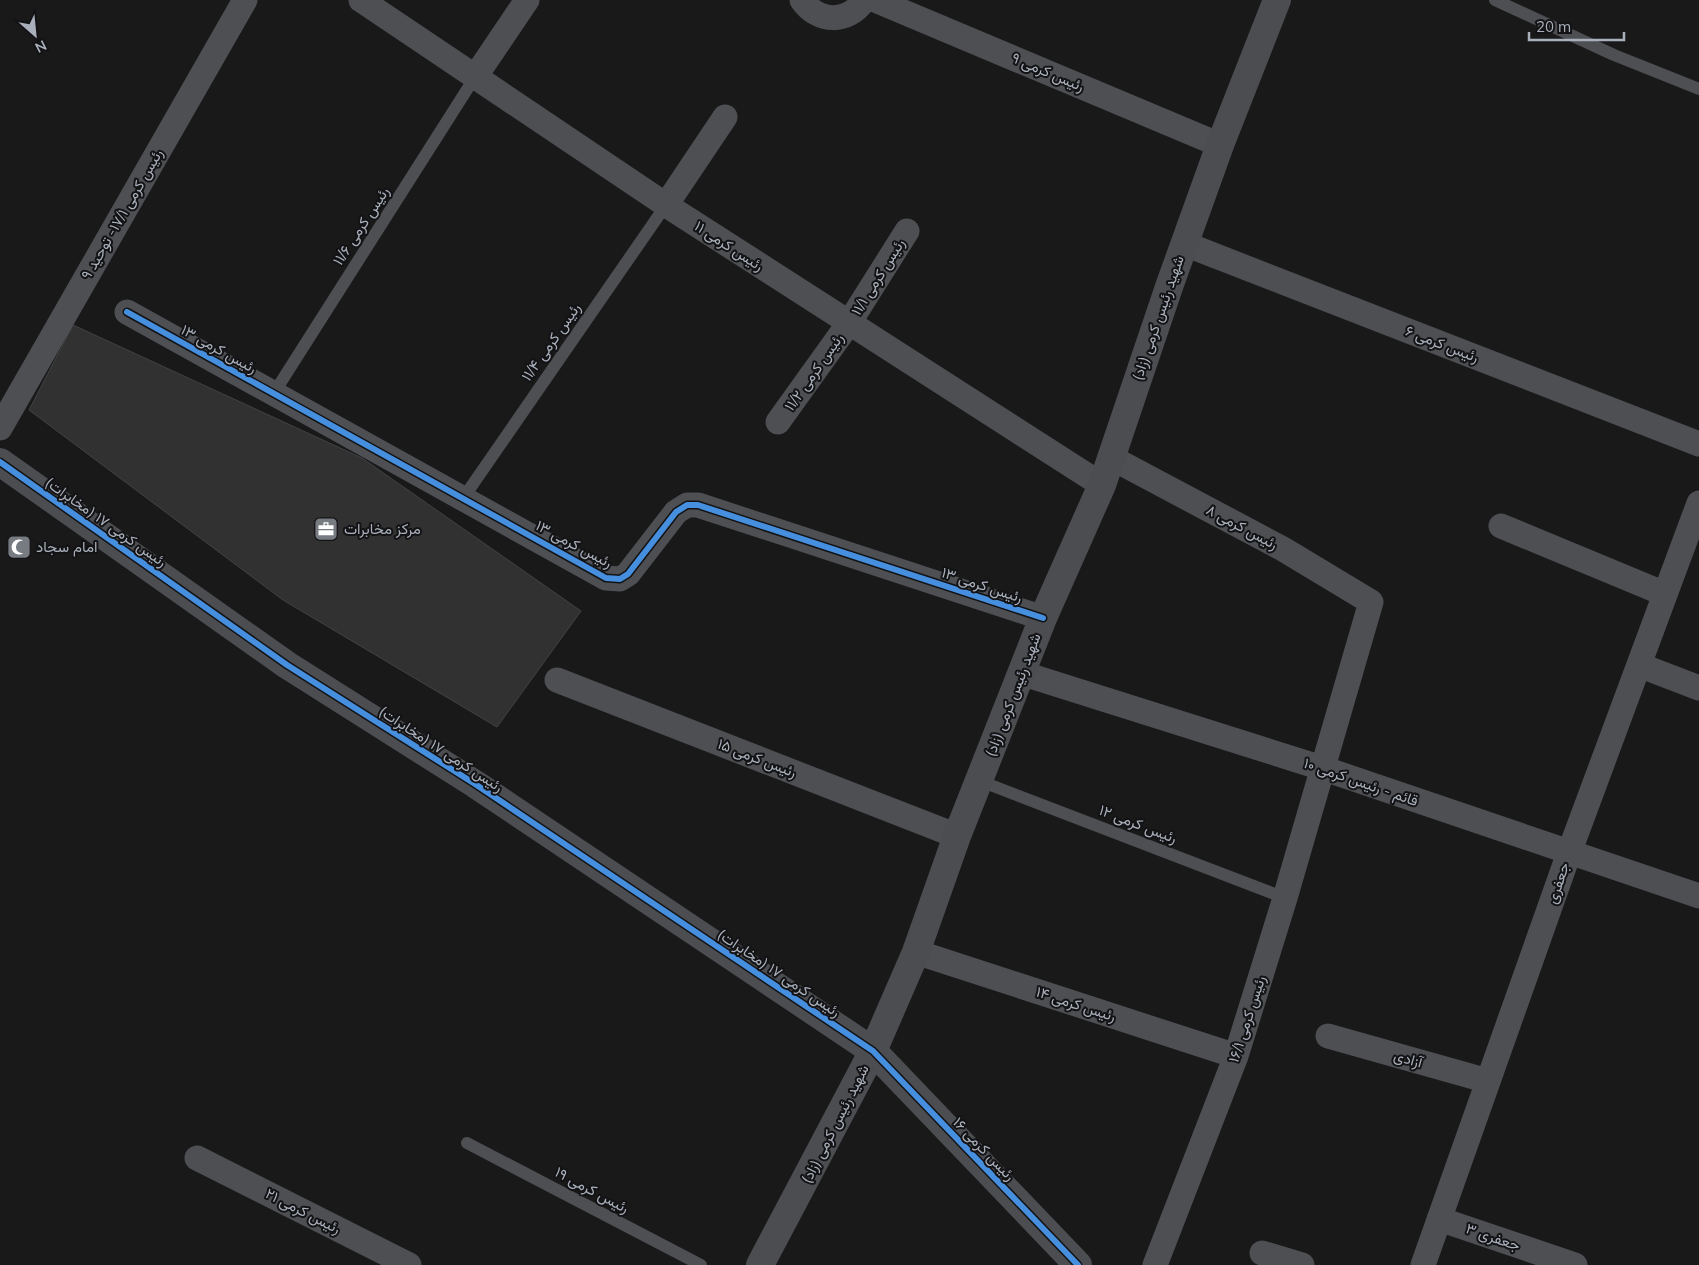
<svg xmlns="http://www.w3.org/2000/svg" width="1699" height="1265" font-family="Mulish,Vazirmatn,sans-serif">
<style>
.building{fill:#313131;stroke:#414245}
.lines{fill:none;stroke-linecap:round;stroke-linejoin:round}
.lane{stroke:#4d4f52;stroke-width:12}
.street{stroke:#4d4f52;stroke-width:25}
.secondary{stroke:#4c4d51;stroke-width:28}
.cycleway-casing{stroke:#131315;stroke-width:9}
.cycleway{stroke:#468fdf;stroke-width:6}
.labels{text-anchor:middle;stroke-width:4;stroke-linejoin:round;paint-order:stroke}
.street-label{font-size:15px;fill:#a9b0bb;stroke:#131315}
.poi-label{font-size:15px;fill:#a9b0bb;stroke:#131315;text-anchor:start}
</style>
<rect width="100%" height="100%" fill="#191919"/>
<!-- building -->
<path class="building" d="M73 325 362 458 581 611 497 727 283 600 29 410Z"/>
<g class="lines">
<!-- lane -->
<path class="lane" d="M1495 0 1614 55 1699 89
M274 393 475 77
M464 497 666 205
M980 781 1285 898
M467 1143 701 1265"/>
<!-- street -->
<path class="street" d="M361 0 666 205 1102 485
M802 0C818 23 848 24 864 0
M875 0 1220 145
M475 77 527 0
M666 205 725 117
M1185 244 1699 444
M127 312 606 578 620 579 628 574 676 512 687 505H698L1043 618
M778 422 849 323 907 231
M0 428 245 0
M1110 457 1283 549 1371 602 1285 898 1236 1056 1155 1265
M1501 526 1665 594
M1639 665 1699 688
M1021 673 1322 768 1699 896
M557 680 957 836
M916 952 1236 1056
M1328 1036 1488 1081
M197 1158 409 1265
M1439 1219 1575 1265
M1262 1253 1302 1265
M1423 1265 1569 853 1699 503"/>
<!-- secondary -->
<path class="secondary" d="M0 462 287 665 475 784 873 1051 1078 1265
M760 1265 873 1051 916 952 957 836 1043 618 1102 485 1170 284 1220 145 1277 0"/>
<!-- cycleway casing -->
<g class="cycleway-casing">
<path id="cycleway" d="M127 312 606 578 620 579 628 574 676 512 687 505H698L1043 618
M0 462 287 665 475 784 873 1051 1078 1265"/>
</g>
<!-- cycleway -->
<use href="#cycleway" class="cycleway"/>
</g>
<!-- icons -->
<defs>
<g id="office-square" transform="scale(1.25)"><rect x="-9" y="-9" width="18" height="18" rx="4" fill="#777b82" stroke="#131315"/><path d="M-6-3h4V-5.5h4V-3h4V5H-6ZM-1-4.5V-3h2v-1.5ZM-6 0V1H6V0Z" fill="#fff"/></g>
<g id="mosque-square" transform="scale(1.25)"><rect x="-9" y="-9" width="18" height="18" rx="4" fill="#777b82" stroke="#131315"/><path d="M3.5-4.9A6 6 0 1 0 3.5 4.9A5 5 0 1 1 3.5-4.9Z" fill="#fff"/></g>
</defs>
<g fill-rule="evenodd">
<use href="#office-square" x="326" y="529"/>
<use href="#mosque-square" x="19" y="547"/>
</g>
<g class="labels">
<!-- street labels -->
<g class="street-label">
<text transform="translate(1048 72) rotate(23)" y="5">رئیس کرمی ۹</text>
<text transform="translate(122 214) rotate(-60)" y="5">رئیس کرمی ۱۷/۱- توحید ۹</text>
<text transform="translate(361 226) rotate(-57)" y="5">رئیس کرمی ۱۱/۶</text>
<text transform="translate(729 246) rotate(33)" y="5">رئیس کرمی ۱۱</text>
<text transform="translate(878 277) rotate(-58)" y="5">رئیس کرمی ۱۱/۱</text>
<text transform="translate(1158 318) rotate(-71)" y="5">شهید رئیس کرمی (زاد)</text>
<text transform="translate(551 342) rotate(-55)" y="5">رئیس کرمی ۱۱/۴</text>
<text transform="translate(1442 344) rotate(21)" y="5">رئیس کرمی ۶</text>
<text transform="translate(219 349) rotate(29)" y="5">رئیس کرمی ۱۳</text>
<text transform="translate(814 372) rotate(-55)" y="5">رئیس کرمی ۱۱/۲</text>
<text transform="translate(106 522) rotate(35)" y="5">رئیس کرمی ۱۷ (مخابرات)</text>
<text transform="translate(1242 527) rotate(28)" y="5">رئیس کرمی ۸</text>
<text transform="translate(574 544) rotate(28)" y="5">رئیس کرمی ۱۳</text>
<text transform="translate(982 585) rotate(18)" y="5">رئیس کرمی ۱۳</text>
<text transform="translate(1013 695) rotate(-69)" y="5">شهید رئیس کرمی (زاد)</text>
<text transform="translate(441 749) rotate(33)" y="5">رئیس کرمی ۱۷ (مخابرات)</text>
<text transform="translate(757 758) rotate(21)" y="5">رئیس کرمی ۱۵</text>
<text transform="translate(1361 782) rotate(19)" y="5">قائم - رئیس کرمی ۱۰</text>
<text transform="translate(1138 824) rotate(21)" y="5">رئیس کرمی ۱۲</text>
<text transform="translate(1558 883) rotate(-71)" y="5">جعفری</text>
<text transform="translate(779 973) rotate(34)" y="5">رئیس کرمی ۱۷ (مخابرات)</text>
<text transform="translate(1076 1004) rotate(18)" y="5">رئیس کرمی ۱۴</text>
<text transform="translate(1247 1019) rotate(-72)" y="5">رئیس کرمی ۱۶/۱</text>
<text transform="translate(1408 1059) rotate(16)" y="5">آزادی</text>
<text transform="translate(835 1124) rotate(-63)" y="5">شهید رئیس کرمی (زاد)</text>
<text transform="translate(984 1149) rotate(46)" y="5">رئیس کرمی ۱۶</text>
<text transform="translate(592 1190) rotate(28)" y="5">رئیس کرمی ۱۹</text>
<text transform="translate(303 1211) rotate(27)" y="5">رئیس کرمی ۲۱</text>
<text transform="translate(1493 1237) rotate(19)" y="5">جعفری ۳</text>
</g>
<!-- poi labels -->
<g class="poi-label">
<text x="344" y="534">مرکز مخابرات</text>
<text x="36" y="552">امام سجاد</text>
</g>
</g>
<!-- north arrow -->
<g transform="translate(35 35) rotate(153)" stroke="#131315" stroke-width="4" paint-order="stroke">
<path d="M0-4L9 19L0 12L-9 19Z" fill="#a9b0bb"/>
<text y="-8" font-size="14" font-weight="bold" text-anchor="middle" fill="#a9b0bb">N</text>
</g>
<!-- scale -->
<path d="M1529 32v8h95v-8" fill="none" stroke="#a9b0bb" stroke-width="2.5"/>
<text x="1536" y="32" font-size="15" fill="#a9b0bb" stroke="#131315" stroke-width="4" paint-order="stroke">20 m</text>
</svg>
